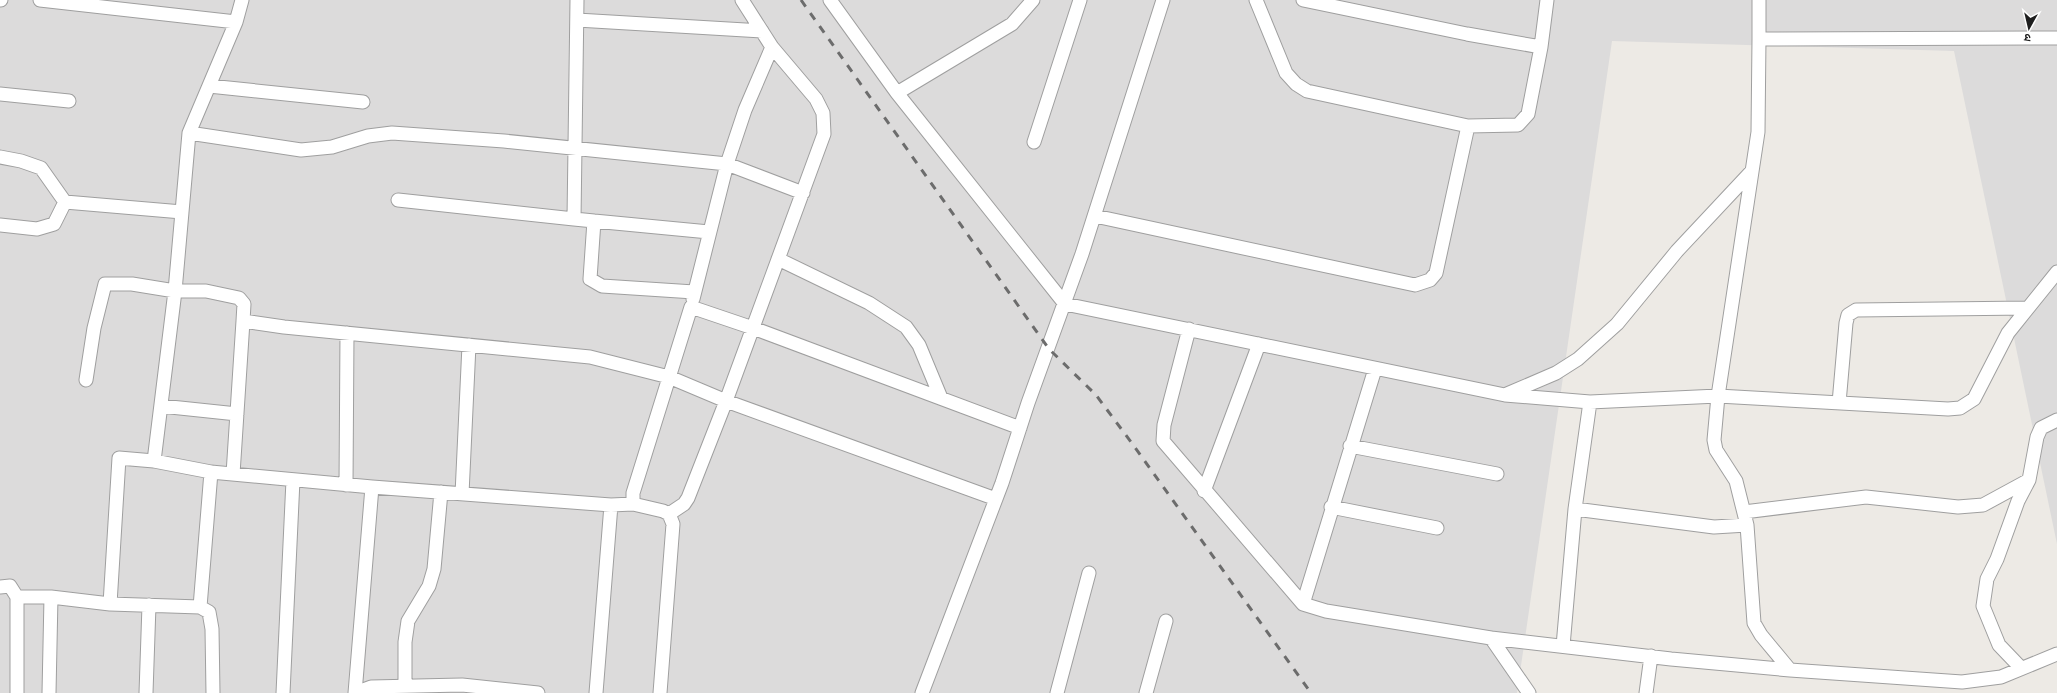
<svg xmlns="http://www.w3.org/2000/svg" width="2057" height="693" font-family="'DejaVu Sans','Noto Sans Devanagari',sans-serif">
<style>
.residential{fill:#dcdbdb}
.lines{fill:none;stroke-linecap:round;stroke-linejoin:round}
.street-casing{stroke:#9f9f9f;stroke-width:15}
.street{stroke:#fff;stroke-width:13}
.rail{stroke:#6c6c6c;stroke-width:3;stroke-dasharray:8 8;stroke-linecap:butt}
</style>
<rect width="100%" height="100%" fill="#edeae5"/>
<!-- residential -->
<path class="residential" d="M0 0H2057V544L1954 51 1612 41 1517 693H0Z"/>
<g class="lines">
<!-- street casing -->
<g class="street-casing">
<path id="street" d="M0 0H1
M40 0 236 22
M577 0 574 219 594 221 590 279 602 286 694 292
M830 0 897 93 1065 304 1505 395 1590 402 1718 396 1948 409 1960 408 1974 399 2008 333 2057 272
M1256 0 1286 73 1296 84 1307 91 1468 126
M1303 0 1467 34 1541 47
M1759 0V39L2057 38
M577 20 762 31
M1759 39 1758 132 1718 396 1714 440 1716 450 1736 481 1747 525 1754 623 1761 635 1790 670
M209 86 363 102
M897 93 1012 24 1033 0
M0 94 69 101
M189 133 301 150 332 147 368 136 392 133 504 141 727 164 803 193
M1034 142 1080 0
M0 157 21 161 41 168 65 202
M398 200 574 219
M1095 216 1415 285 1430 280 1436 273 1468 126 1518 125 1528 114 1541 47 1547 0
M594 221 709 232
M0 225 37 229 54 224 65 202 182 212
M778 259 869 303 906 327 919 345 941 398
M693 299 727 164 745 110 772 47 742 0
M1189 329 1164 425 1163 441 1303 604 1326 611 1491 638 1671 659 1790 670 1962 682 2001 677 2057 654
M86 380 94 328 105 284H132L175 291H206L239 298 244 304 243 321 284 327 590 357 669 377 726 401 996 499
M1507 394 1556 373 1578 359 1617 324 1677 251 1751 172
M1839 403 1846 323 1848 315 1856 310 2027 308
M161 406 237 414
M1350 446 1497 474
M154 461 119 458 110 604 200 607
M211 472 372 487 611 505 633 504V493L691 307 753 328 1020 428
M233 474 243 321
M346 485 347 333
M1204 491 1259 344
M462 494 469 345
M633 504 663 511 669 514 673 524 660 693
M1331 507 1437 528
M1575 509 1714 527 1747 525
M1744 512 1866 497 1958 507 1983 505 2029 480
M669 514 684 504 688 498 726 401 824 134 823 113 816 99 772 47
M0 587 10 586 17 597V693
M17 597H51L110 604
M1303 604 1375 369
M1491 638 1529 693
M1563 646 1575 509 1590 402
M2021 668 1999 645 1983 606 1987 579 1997 559 2018 501 2029 480 2037 437 2041 428 2057 420
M405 686V642L408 621 429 586 434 569 441 492
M49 693 51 597
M146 693 149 605
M213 693 212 629 209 612 200 607 211 472 154 461 175 291 189 133 236 22 242 0
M283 693 293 480
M355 693 372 487
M355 693 371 687 462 685 538 693
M596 693 611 505
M922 693 1002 483 1028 403 1082 254 1163 0
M1057 693 1089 573
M1146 693 1166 621
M1646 693 1651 656"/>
</g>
<!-- street -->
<use href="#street" class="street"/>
<!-- rail -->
<path class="rail" d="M801 0 1049 349 1096 395 1134 446 1311 693"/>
</g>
<!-- north arrow -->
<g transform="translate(2029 28) rotate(188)" stroke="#ffffff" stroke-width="3" paint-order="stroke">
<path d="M0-3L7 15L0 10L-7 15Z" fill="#1e1e1e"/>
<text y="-6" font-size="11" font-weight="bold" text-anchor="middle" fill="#1e1e1e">उ</text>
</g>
</svg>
